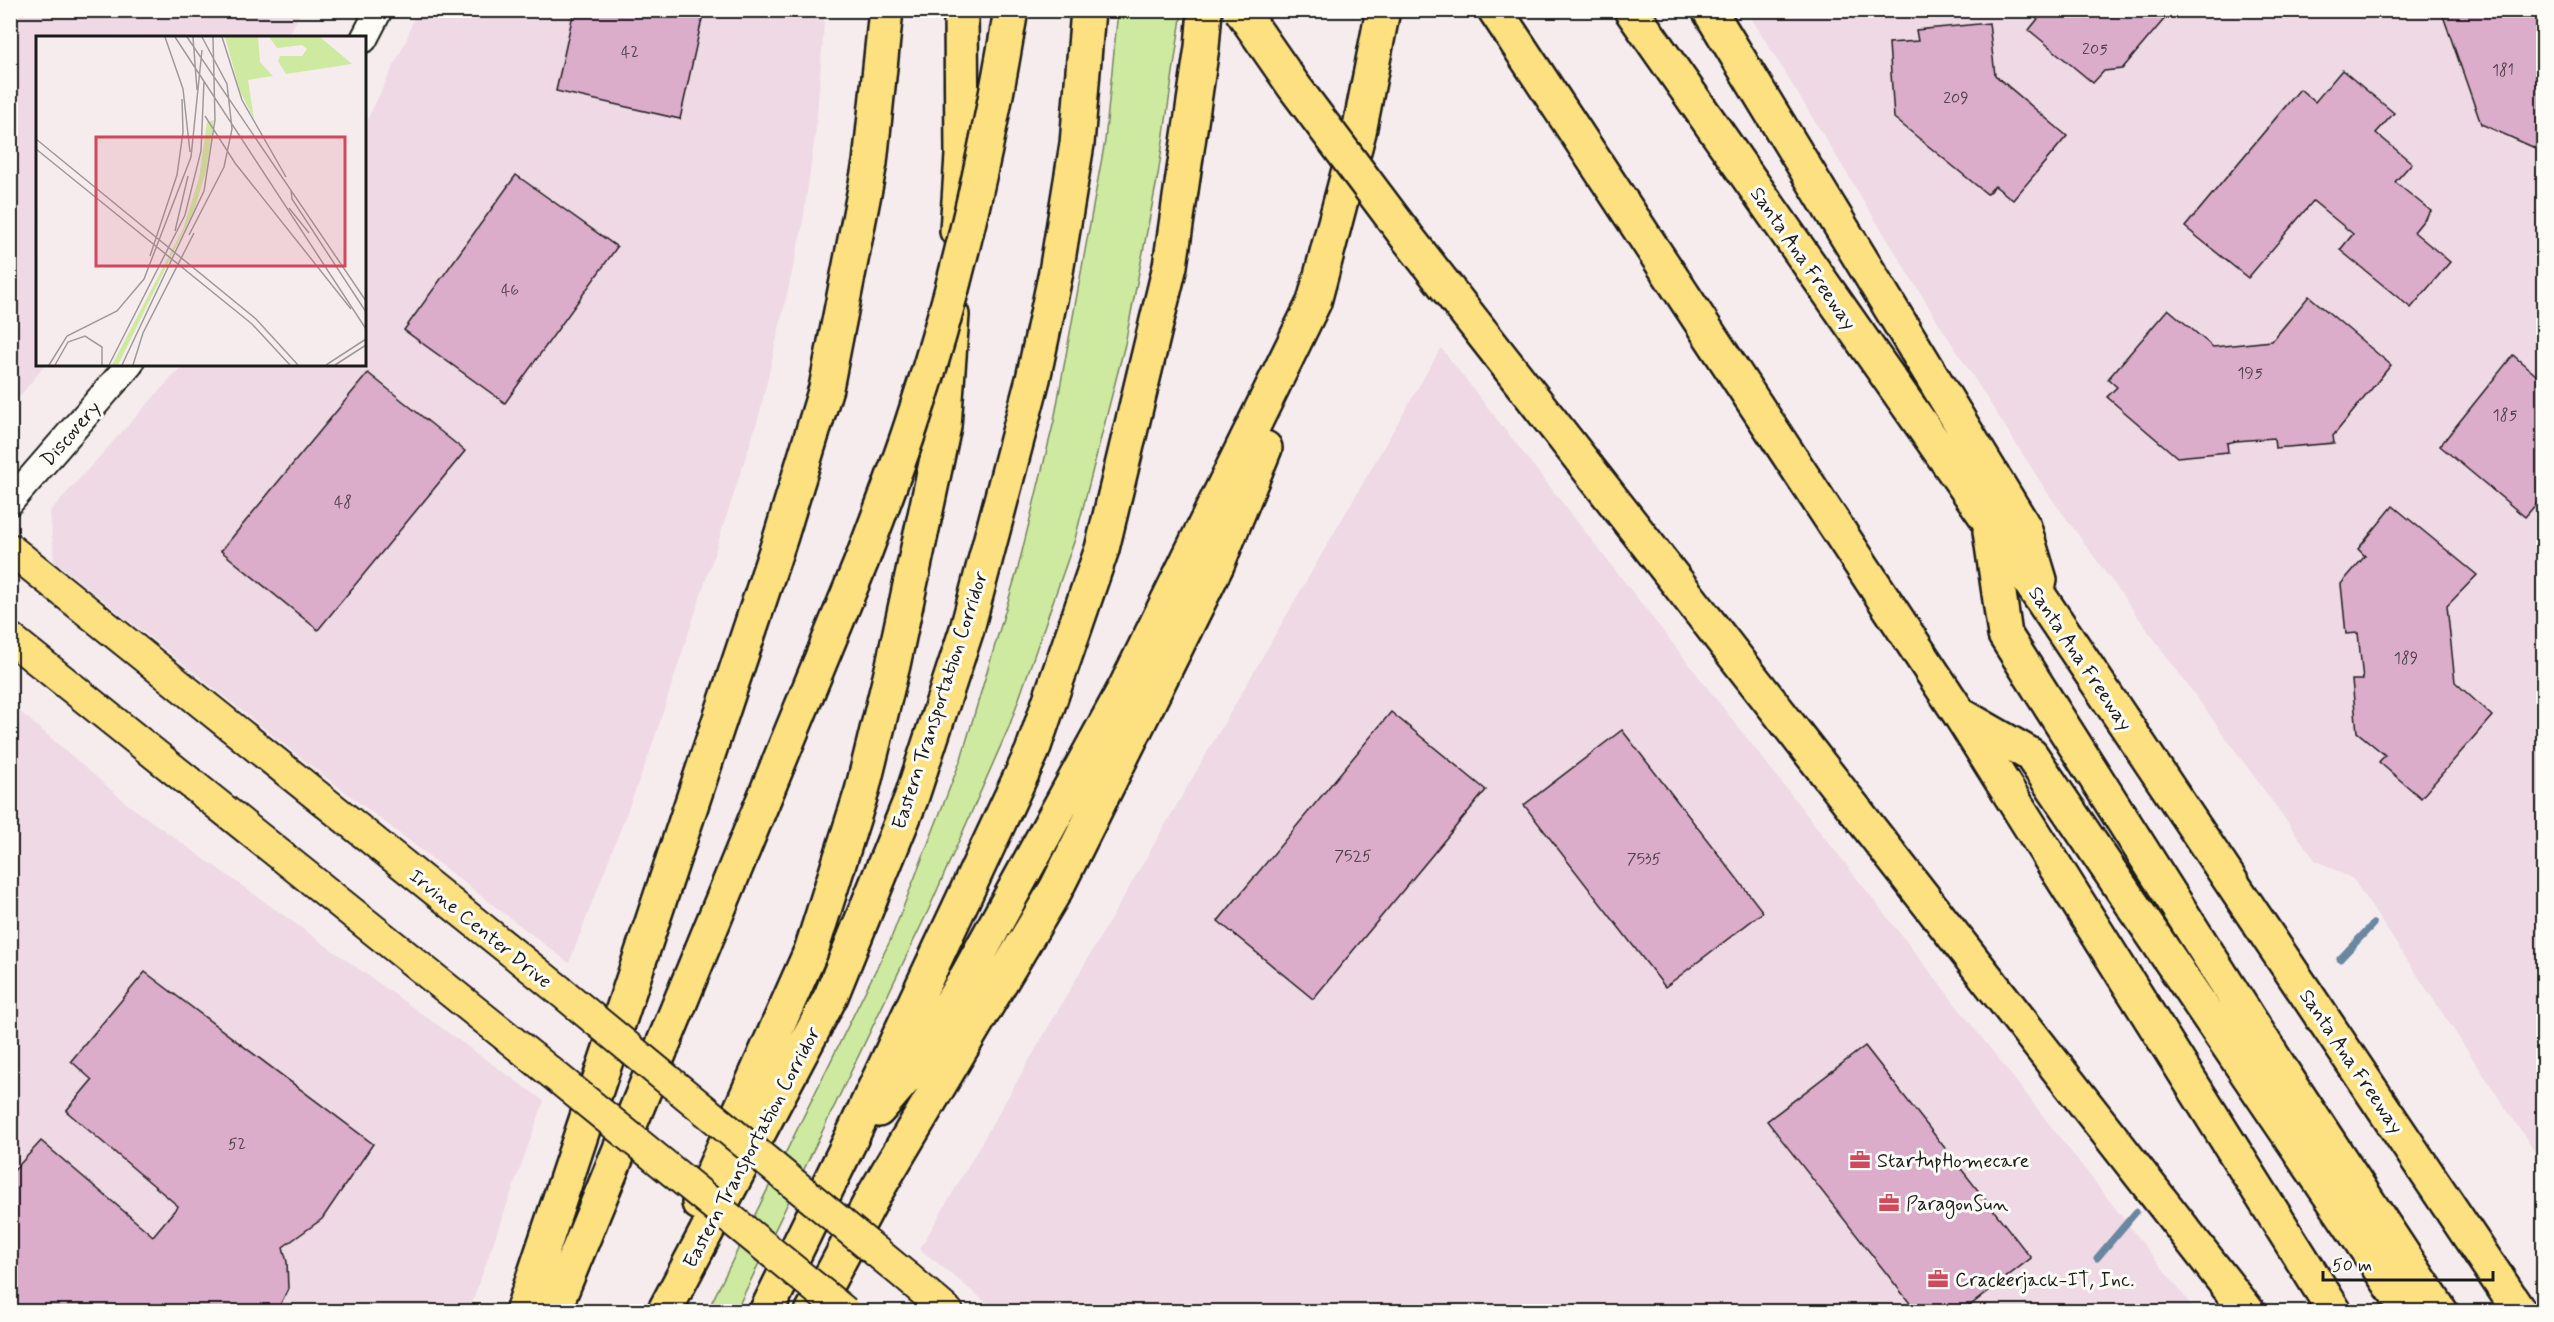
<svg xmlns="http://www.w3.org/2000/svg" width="2554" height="1322" font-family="Mynerve,sans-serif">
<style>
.built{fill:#eed9e4}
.green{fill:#ceeaa0;stroke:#75835e;stroke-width:1.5}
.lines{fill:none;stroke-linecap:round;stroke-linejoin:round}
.stream{stroke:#6987a1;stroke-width:7}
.building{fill:#dcaccb;stroke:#1c1c1c;stroke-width:1.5}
.secondary-casing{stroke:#1c1c1c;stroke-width:30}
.primary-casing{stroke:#1c1c1c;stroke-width:34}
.highway-casing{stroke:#1c1c1c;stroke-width:38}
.secondary{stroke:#fdfcf7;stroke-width:26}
.primary{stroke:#fde080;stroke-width:30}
.highway{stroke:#fde080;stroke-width:33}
.primary-bridge-casing{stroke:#1c1c1c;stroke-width:34;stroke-linecap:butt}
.highway-bridge-casing{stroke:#1c1c1c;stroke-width:38;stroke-linecap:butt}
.primary-bridge{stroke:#fde080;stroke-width:30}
.highway-bridge{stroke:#fde080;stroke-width:33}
.labels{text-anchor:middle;stroke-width:6;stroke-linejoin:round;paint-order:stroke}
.number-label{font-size:16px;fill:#4c4048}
.street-label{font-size:20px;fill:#1c1c1c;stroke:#fdfcf7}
.poi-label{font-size:20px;fill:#1c1c1c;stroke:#fdfcf7;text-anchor:start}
.inset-road{fill:none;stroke:#9f999a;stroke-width:1.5}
.view{fill:#d1495b;fill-opacity:0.15;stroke:#d1495b;stroke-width:3}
.inset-edge{fill:none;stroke:#1c1c1c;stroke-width:3}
</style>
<rect width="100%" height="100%" fill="#f6ecee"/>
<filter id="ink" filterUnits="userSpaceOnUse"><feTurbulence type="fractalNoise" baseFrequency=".0167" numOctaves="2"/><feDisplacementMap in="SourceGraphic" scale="12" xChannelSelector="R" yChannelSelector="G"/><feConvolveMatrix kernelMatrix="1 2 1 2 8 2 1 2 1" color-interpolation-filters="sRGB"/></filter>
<g filter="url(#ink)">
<!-- built -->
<path class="built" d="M11 10 302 11 287 37 38 38V364L45 365 11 407Z
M416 11H825L816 128 802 229 759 416 650 752 569 963 310 765 54 561 50 511 183 365 364 364 365 124 406 41Z
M1747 11H2543V1164L2353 879 2315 860 2047 492 1940 325Z
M1441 348 2196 1311H997L920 1249Z
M10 703 130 806 544 1101 469 1311H11Z"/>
<!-- green -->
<path class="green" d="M1118 11H1182L1158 175 1125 344 1075 539 1009 727 928 911 736 1311 707 1312 890 941 961 759 1018 568 1054 421 1105 141Z"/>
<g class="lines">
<!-- stream -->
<path class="stream" d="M2340 959 2373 924
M2097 1258 2136 1212"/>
</g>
<!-- building -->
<path class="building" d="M574 10H704L680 119 556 91Z
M2045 10H2172L2122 69 2104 71 2093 83 2029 30Z
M2441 10H2544V152L2481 124Z
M1989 23 1995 75 2067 136 2013 200 1995 186 1987 194 1894 118 1889 43 1918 41 1916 30Z
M2342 70 2394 113 2376 133 2412 163 2395 182 2431 211 2414 232 2450 262 2411 308 2340 250 2353 234 2313 201 2248 278 2185 227 2300 89 2315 102Z
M516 175 617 247 505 403 404 330Z
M2309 296 2391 365 2333 436 2334 443 2275 448 2274 438 2236 441 2227 443 2228 452 2177 457 2107 397 2117 387 2108 379 2168 309 2213 347 2272 341Z
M2513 355 2544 382V495L2525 517 2440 446Z
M368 373 465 451 318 630 221 551Z
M2393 506 2477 575 2447 606 2455 682 2492 716 2421 798 2379 762 2385 755 2357 732 2352 680H2363L2358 633 2346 634 2341 584 2365 556 2358 549Z
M1391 712 1486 790 1313 999 1218 921Z
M1622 730 1763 912 1665 987 1524 805Z
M145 972 373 1144 322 1219 283 1247 287 1262 288 1289 277 1311H10V1175L41 1141 153 1236 178 1206 66 1111 92 1080 71 1061Z
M1865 1046 2031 1258 1963 1311H1916L1767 1121Z"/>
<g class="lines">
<!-- secondary casing -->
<g class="secondary-casing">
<path id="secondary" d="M364 39 379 10
M10 502 130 364"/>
</g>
<!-- primary casing -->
<g class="primary-casing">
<path id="primary" d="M10 549 559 990
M10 638 532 1057
M907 1277 948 1312"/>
</g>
<!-- highway casing -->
<g class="highway-casing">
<path id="highway" d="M1495 10 1959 713 2335 1312
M1631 10 1989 521 2520 1312
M1709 10 2024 527 2040 580
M957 231 962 155 961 10
M1407 237 2248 1312
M1990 531 2005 635 2284 1074 2441 1312
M1963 716 2031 755 2409 1312
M878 1110 909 1074 967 976 1125 688 1314 302 1359 132 1383 10
M699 1203 811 951 862 791 893 665 944 426 952 315
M522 1312 781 536 826 388 870 163 886 10
M553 1312 862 560
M664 1312 831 996 911 799 967 629 1033 379 1056 272 1077 144 1088 10
M766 1312 849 1143 1032 752 1102 549 1170 266 1202 47 1205 10
M812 1312 874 1195 1056 889 1217 565 1265 448"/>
</g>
<!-- secondary -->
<use href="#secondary" class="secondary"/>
<!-- primary -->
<use href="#primary" class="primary"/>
<!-- highway -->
<use href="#highway" class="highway"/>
<!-- primary-bridge casing -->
<g class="primary-bridge-casing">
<path id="primary-bridge" d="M559 990 907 1277
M532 1057 845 1312"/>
</g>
<!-- highway-bridge casing -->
<g class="highway-bridge-casing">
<path id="highway-bridge" d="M1241 10 1293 85 1407 237
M862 560C879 514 897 469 912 423 957 288 988 150 1011 10"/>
</g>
<!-- primary-bridge -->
<use href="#primary-bridge" class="primary-bridge"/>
<!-- highway-bridge -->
<use href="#highway-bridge" class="highway-bridge"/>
</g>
</g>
<!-- icons -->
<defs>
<g id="office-bare" transform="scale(1.62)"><path d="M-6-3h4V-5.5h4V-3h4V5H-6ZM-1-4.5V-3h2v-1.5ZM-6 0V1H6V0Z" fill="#d1495b" stroke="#fdfcf7" stroke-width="2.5" paint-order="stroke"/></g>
</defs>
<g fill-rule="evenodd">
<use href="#office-bare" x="1860" y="1160"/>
<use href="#office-bare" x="1889" y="1203"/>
<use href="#office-bare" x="1938" y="1279"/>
</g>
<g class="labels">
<!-- number labels -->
<g class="number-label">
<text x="2095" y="54">205</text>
<text x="630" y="57">42</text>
<text x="2503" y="75">181</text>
<text x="1956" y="103">209</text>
<text x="510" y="295">46</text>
<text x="2250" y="378">195</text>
<text x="2505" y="420">185</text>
<text x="343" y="507">48</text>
<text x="2406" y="663">189</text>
<text x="1353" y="861">7525</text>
<text x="1644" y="864">7535</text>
<text x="237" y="1149">52</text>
</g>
<!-- street labels -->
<g class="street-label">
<text transform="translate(1804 258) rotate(55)" y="7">Santa Ana Freeway</text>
<text transform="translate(70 433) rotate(-49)" y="7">Discovery</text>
<text transform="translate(2081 658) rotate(56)" y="7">Santa Ana Freeway</text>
<text transform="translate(939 700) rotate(-72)" y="7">Eastern Transportation Corridor</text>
<text transform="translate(481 928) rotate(39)" y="7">Irvine Center Drive</text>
<text transform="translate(2352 1061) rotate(56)" y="7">Santa Ana Freeway</text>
<text transform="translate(751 1147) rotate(-62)" y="7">Eastern Transportation Corridor</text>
</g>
<!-- poi labels -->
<g class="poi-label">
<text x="1877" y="1167">StartupHomecare</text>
<text x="1906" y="1210">ParagonSun</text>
<text x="1955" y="1286">Crackerjack-IT, Inc.</text>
</g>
</g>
<!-- overview -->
<g transform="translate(36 36)">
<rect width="330" height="330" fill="#f6ecee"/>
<path d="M189 1H222L224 26 237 40 212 44 218 83 204 55ZM233 1H284L316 28 250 38 242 25 244 20H266L271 13 266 9 241 12ZM178 84 170 135 159 172 82 329H76L147 193 163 142 171 86Z" fill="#ceeaa0"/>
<path class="inset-road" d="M129 1 147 53 154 116M139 1 330 293M151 1 330 265M157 1 161 54M186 1 206 64 250 141M169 80 199 127 315 273M0 103 220 283 262 329M0 113 216 288 254 329M255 154 256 163 330 276M253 172 273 197M139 195 152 140M153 199 188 131 196 93 191 48 166 1M114 220 141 139 147 96 146 63M13 329 31 300 81 275 108 243 155 121 166 14M19 329 32 306 49 300 66 311V329M73 329 149 179 165 115 168 45M86 329 168 155 179 84 177 1M97 329 107 297 158 197M290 329 330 303M299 329 330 309"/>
<path class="view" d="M60 101H309V230H60Z"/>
<rect width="330" height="330" class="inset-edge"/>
</g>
<!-- margin -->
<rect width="2554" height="1322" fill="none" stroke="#fdfcf7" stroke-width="36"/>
<rect x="18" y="18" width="2518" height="1286" fill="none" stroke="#1c1c1c" stroke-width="2" filter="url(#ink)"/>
<!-- scale -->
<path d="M2323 1271v9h170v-9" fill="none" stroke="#1c1c1c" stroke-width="3"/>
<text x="2332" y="1271" font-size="18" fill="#1c1c1c" stroke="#fdfcf7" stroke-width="4.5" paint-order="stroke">50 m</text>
</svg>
